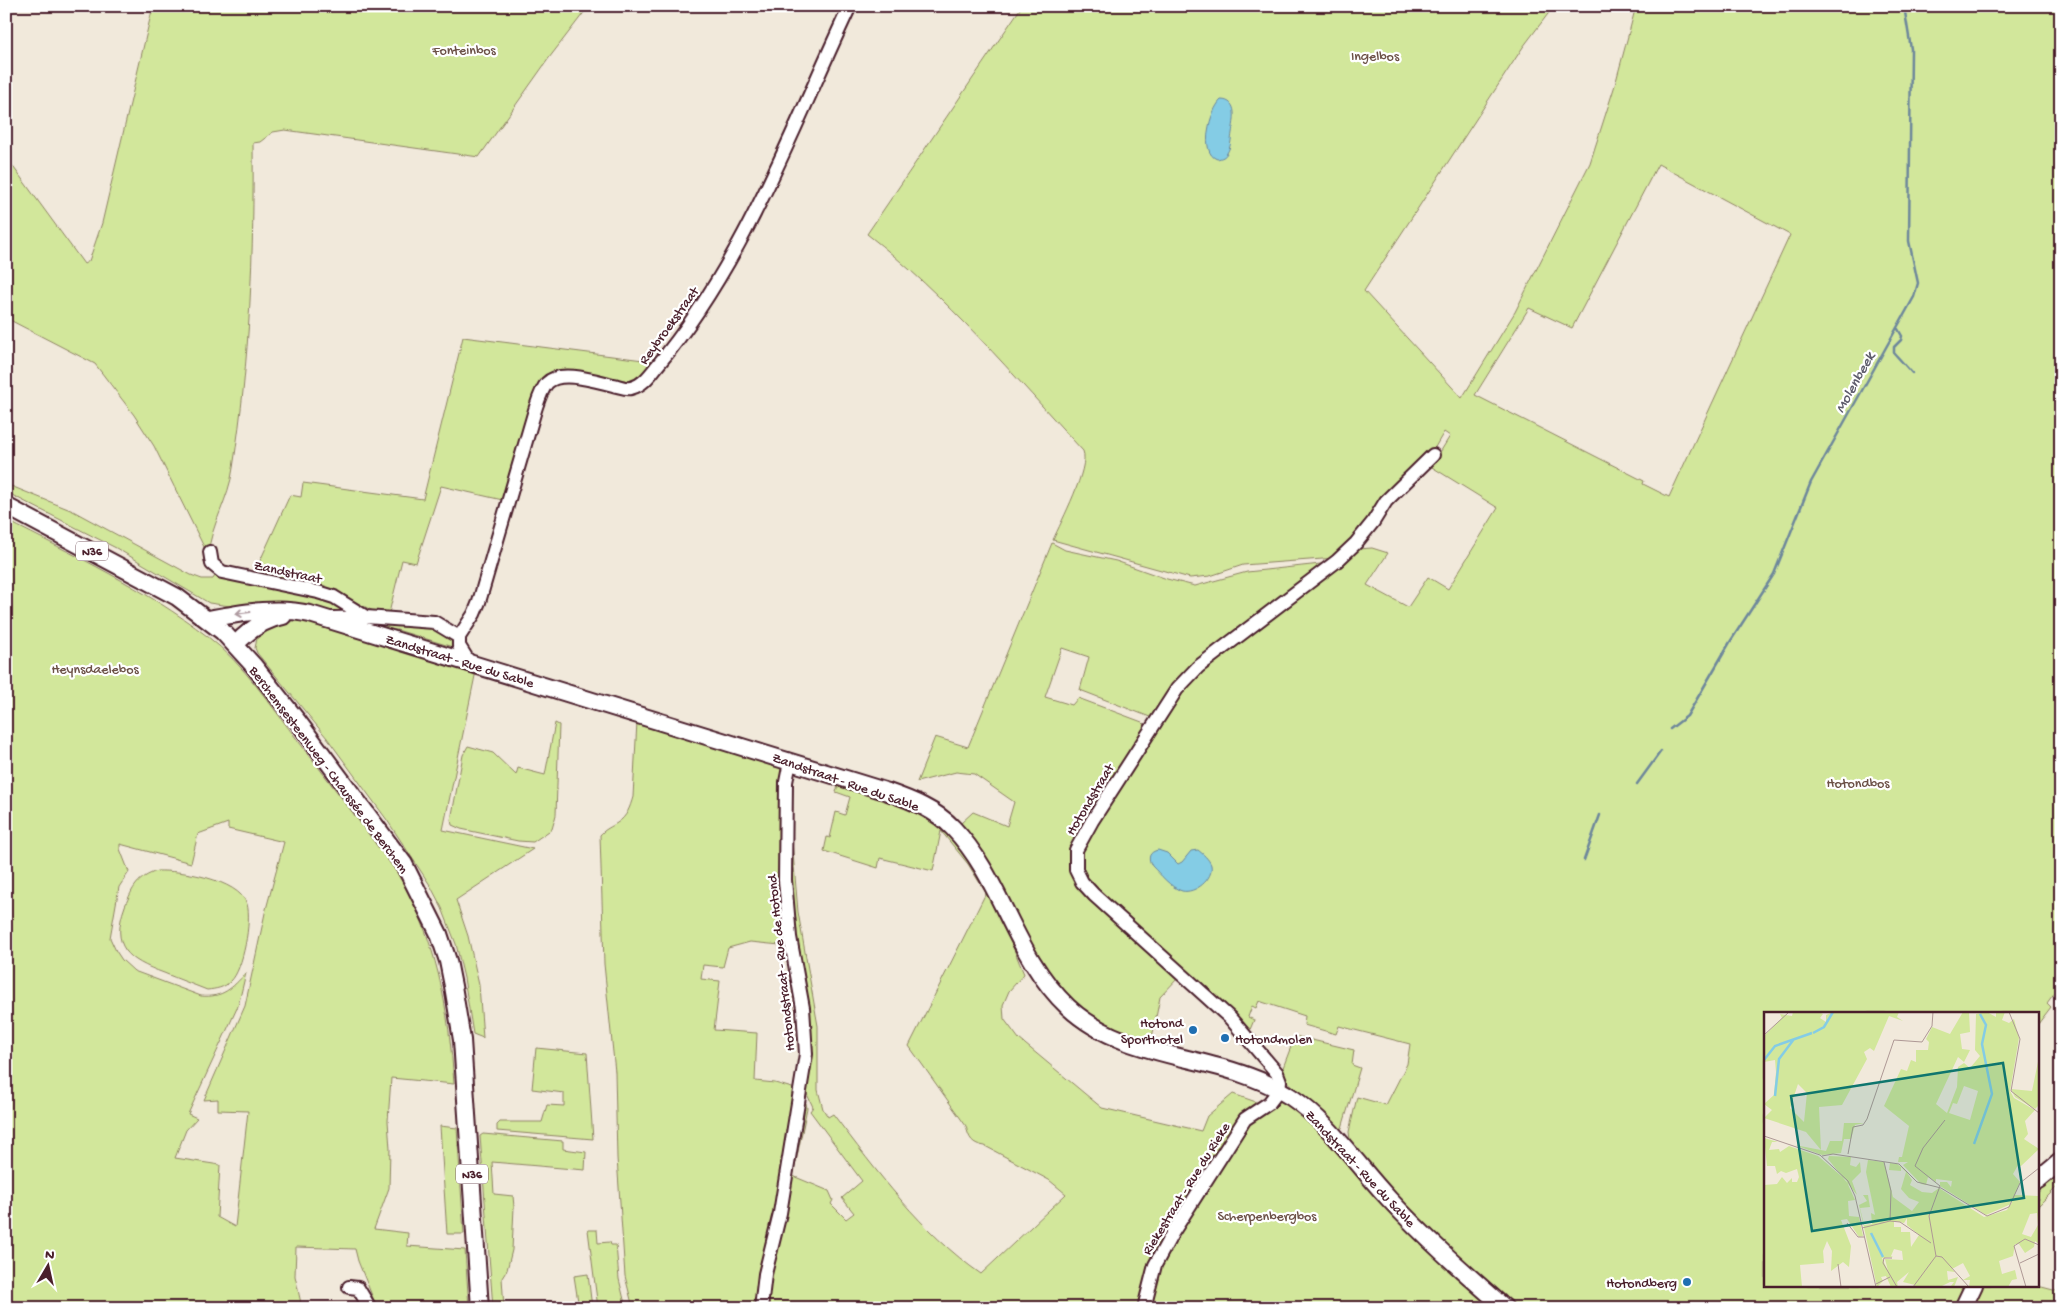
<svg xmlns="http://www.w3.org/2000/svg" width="2067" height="1314" font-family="'Gochi Hand',sans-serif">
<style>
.green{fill:#d2e79b;stroke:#8e8363;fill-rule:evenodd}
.water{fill:#84cce5;stroke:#6d879b}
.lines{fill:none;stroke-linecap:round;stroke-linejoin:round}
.stream{stroke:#6d879b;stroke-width:2.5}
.minor-casing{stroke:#4a1f2b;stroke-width:16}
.major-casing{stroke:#4a1f2b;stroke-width:20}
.minor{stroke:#fff;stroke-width:12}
.major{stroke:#fff;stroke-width:16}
.oneway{stroke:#ae9aa0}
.poi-dot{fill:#1f6fb2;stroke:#fff;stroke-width:2}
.labels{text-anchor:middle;stroke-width:4.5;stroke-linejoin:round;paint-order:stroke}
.shield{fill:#fff;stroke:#80626b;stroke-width:1}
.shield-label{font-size:12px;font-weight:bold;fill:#4a1f2b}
.park-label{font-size:14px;fill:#6c5147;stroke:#fff}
.street-label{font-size:14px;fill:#4a1f2b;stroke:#fff}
.poi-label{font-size:14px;fill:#4a1f2b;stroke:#fff;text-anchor:end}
.water-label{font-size:15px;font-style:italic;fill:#5e5c6c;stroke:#fff}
.inset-river{fill:none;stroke:#84cce5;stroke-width:2.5}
.inset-road{fill:none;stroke:#ae9895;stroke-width:1}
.view{fill:#0f766e;fill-opacity:0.15;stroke:#0f766e;stroke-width:2.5}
.inset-edge{fill:none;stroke:#4a1f2b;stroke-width:2.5}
</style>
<rect width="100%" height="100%" fill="#f1e9db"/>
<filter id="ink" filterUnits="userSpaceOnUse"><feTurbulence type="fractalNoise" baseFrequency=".02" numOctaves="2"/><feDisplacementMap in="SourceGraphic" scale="10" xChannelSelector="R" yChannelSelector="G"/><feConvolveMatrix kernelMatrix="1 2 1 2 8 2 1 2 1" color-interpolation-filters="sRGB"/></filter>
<g filter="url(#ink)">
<!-- green -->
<path class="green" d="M153 6H589L549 58 479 157 285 130 273 132 260 142 253 143C254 252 250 360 233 468 229 499 211 524 208 555L154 446 134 415 95 364 6 318V157L84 264 89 261 102 223Z
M1022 6H1554L1523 47 1364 291 1462 398 1515 312 1590 163 1615 85 1636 6H2061V989L2058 988 2047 1003 2051 1007 2038 1024V1013H1766V1285H1967L1956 1308H1515C1457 1254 1394 1205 1350 1139L1349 1132 1357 1097 1386 1105 1407 1064 1410 1044 1339 1026 1336 1034 1304 1025 1305 1016 1259 1001 1256 1008 1252 1006 1248 1017 1254 1020 1249 1032 1099 895 1080 872 1081 848 1171 706 1196 676 1358 549 1372 548 1388 553 1367 585 1408 607 1428 577 1448 589 1498 508 1427 464 1436 459 1450 436 1444 432 1431 454 1336 558 1243 565 1210 576 1190 578 1053 540C1061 522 1090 467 1083 451 1014 376 947 296 867 234ZM1658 164 1790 235 1669 497 1643 484 1644 481 1475 395 1529 308 1572 328Z
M463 337 659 362 632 384 555 373 507 501 441 486 416 563 402 560 389 613 373 611 337 592 254 574 290 495 301 497 303 483 423 499Z
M6 484 73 511 191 575 202 579H213L216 574 322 595 351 609 344 613 272 606H230L209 603 116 548 6 492Z
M6 520C74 555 146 589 207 636 244 664 271 706 299 742 323 773 347 805 370 836 379 849 389 861 397 873 437 937 449 1011 454 1084L391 1078 388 1121 390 1149 389 1188 374 1229 408 1233 407 1246 465 1250 469 1308H377L358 1261 355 1249 296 1247 295 1276 302 1308H6ZM228 823V829L284 842 265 913 245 1006 204 1100 218 1099V1110L248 1111 235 1227 217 1217 220 1165 175 1158 186 1130 197 1118 188 1114 238 1006 246 973C232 988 223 998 201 996L134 971 122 960 116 951 110 938 119 887 129 872 120 849V844L191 863 198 834Z
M1052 543 1065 550 1116 561 1167 579 1195 586 1247 572 1330 563 1223 644 1155 719 1080 690 1089 657 1062 648 1045 697 1072 705 1078 698 1142 722 1146 726 1075 845 1069 862 1075 873 1179 977 1160 997 1151 1043C1126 1034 1097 1025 1077 1006 1022 955 1005 880 961 823L973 812 1007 826 1014 802 974 774 956 772 917 782 935 737 968 747Z
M298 620 315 623 476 671 443 830 533 849 456 900 468 936 479 985 483 1038 473 1034 464 978 456 944 442 908 430 885 387 820 327 738 257 653 255 648 258 634 278 622Z
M370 623 435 625 454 638 456 648 397 630 369 625Z
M637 721 783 766 790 946 750 942 728 948 723 967 703 965 701 979 720 981 714 1030 757 1033 755 1081 775 1083 799 1090 801 1100 806 1103 807 1108 793 1176 829 1191 833 1200 831 1204 846 1219 854 1213 842 1198 862 1181 810 1111 813 1107 806 1092 792 915 789 840 792 841 798 912 818 1026V1090L823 1109 828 1117 833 1114C877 1172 921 1232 981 1274L1066 1194 1049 1180 985 1146C972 1144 969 1139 966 1126L909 1046 986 893 968 864 941 831 933 871 880 858 878 868 824 851 827 837 830 838 836 812 845 815 850 797 836 792 839 783C866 792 896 799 921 813 978 846 1000 917 1024 974L1009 991 1003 1005 1004 1019 1019 1039 1102 1108 1201 1131 1207 1116 1233 1094 1262 1104 1272 1094 1302 1113 1497 1308H633L625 1276 617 1158 615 1072 604 964 600 835C605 829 611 827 617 823 627 817 630 807 633 797Z
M555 723 559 725 556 815 552 829 533 842 518 841 461 829 452 825 451 820 463 755 468 746 493 753 516 775 518 768 545 775Z
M157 871C179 870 238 879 247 904 252 920 243 970 231 981 224 988 216 989 207 990 192 984 178 979 164 973 128 960 110 947 125 906 133 887 137 878 157 871Z
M1295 1036 1354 1050 1352 1065 1360 1068 1342 1128 1339 1129 1298 1093 1281 1073Z
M536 1048 587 1053 593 1139 497 1131V1125L500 1122H542L547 1105 564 1106V1093L532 1089Z
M440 1126 457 1128 464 1234H447Z
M483 1134 563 1141V1149L586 1152 585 1170 492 1162 494 1194 513 1196 514 1207 512 1250 507 1270 502 1278 504 1308H493L480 1136Z
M2061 1172V1183L2038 1206V1193L2048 1181Z
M588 1230H597L598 1243 610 1242 611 1245H616L619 1279 626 1308H598Z
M588 1274 592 1308H579L574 1276Z
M1981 1285H2034L2061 1292V1308H1970Z"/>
<!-- water -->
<path class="water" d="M1221 100C1239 100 1234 121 1232 133 1231 139 1231 147 1227 153 1225 157 1222 158 1217 159 1199 153 1210 110 1221 100Z
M1158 850 1167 853 1178 864 1182 862 1191 851 1198 850C1203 854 1209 859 1211 865 1214 879 1195 894 1182 891 1171 888 1160 874 1152 866 1147 858 1149 852 1158 850Z"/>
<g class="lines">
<!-- stream -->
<path class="stream" d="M1898 329 1902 336 1901 340 1894 347V353L1912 373
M1670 729 1687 716 1730 642 1774 574 1811 482 1914 297 1918 283 1909 241 1911 49 1904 6
M1637 784 1661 751
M1584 860 1600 815"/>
<!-- minor casing -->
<g class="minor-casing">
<path id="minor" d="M210 552 212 564 222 572 318 592 334 597 366 617
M333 618 366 617 434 622 459 637
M469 662 459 646V637L474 614 479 602 535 410C538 401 541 390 547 383 560 369 596 381 613 385 619 386 625 389 631 388 643 385 650 375 657 366 745 261 792 129 850 6
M349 1287 358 1288 370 1308
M761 1308 765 1274 780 1213 806 1054 803 1008 790 937 785 880 786 782 790 762
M1144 1308 1155 1265 1173 1232 1245 1119 1269 1103 1279 1090 1280 1081 1277 1073 1230 1018 1094 895 1082 882 1076 870V850L1092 821 1177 689 1198 667 1337 561 1356 543 1373 522 1386 501 1433 455"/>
</g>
<!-- major casing -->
<g class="major-casing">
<path id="major" d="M6 506 177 597 223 632 254 666 299 723 404 864 439 934 448 961 453 986 462 1040 480 1308
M208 619C242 613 276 606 310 614L888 792C911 800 936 810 953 828 1003 880 1013 955 1068 1007 1129 1064 1223 1052 1291 1097 1330 1123 1357 1165 1389 1199 1425 1238 1465 1273 1505 1308
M235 645C248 631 263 619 283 616
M2038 1180 2061 1161
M1963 1308 1974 1285"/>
</g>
<!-- minor -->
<use href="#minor" class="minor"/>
<!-- major -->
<use href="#major" class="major"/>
</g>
<!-- one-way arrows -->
<defs><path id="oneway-shaft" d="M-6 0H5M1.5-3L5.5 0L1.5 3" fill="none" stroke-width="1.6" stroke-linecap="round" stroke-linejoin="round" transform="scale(1.25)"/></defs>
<use class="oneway" href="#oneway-shaft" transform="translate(243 613) rotate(173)"/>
</g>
<!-- markers -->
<g class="poi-dot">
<circle cx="1193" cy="1030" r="5"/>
<circle cx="1225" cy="1038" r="5"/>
<circle cx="1687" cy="1282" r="5"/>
</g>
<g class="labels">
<!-- shield labels -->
<g class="shield">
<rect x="76" y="541.5" width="32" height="19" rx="4"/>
<rect x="456" y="1164.5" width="32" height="19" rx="4"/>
</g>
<g class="shield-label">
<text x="92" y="555">N36</text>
<text x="472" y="1178">N36</text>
</g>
<!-- park labels -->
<g class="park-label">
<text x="464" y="54">Fonteinbos</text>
<text x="1375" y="60">Ingelbos</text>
<text x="95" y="673">Heynsdaelebos</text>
<text x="1858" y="787">Hotondbos</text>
<text x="1267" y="1220">Scherpenbergbos</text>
</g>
<!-- street labels -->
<g class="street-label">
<text transform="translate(668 325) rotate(-54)" y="5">Reybroekstraat</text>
<text transform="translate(288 571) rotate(12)" y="5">Zandstraat</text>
<text transform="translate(460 660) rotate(17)" y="5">Zandstraat - Rue du Sable</text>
<text transform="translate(330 769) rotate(53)" y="5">Berchemsesteenweg - Chaussée de Berchem</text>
<text transform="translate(846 781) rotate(19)" y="5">Zandstraat - Rue du Sable</text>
<text transform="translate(1089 799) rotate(-59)" y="5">Hotondstraat</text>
<text transform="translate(780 963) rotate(-96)" y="5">Hotondstraat - Rue de Hotond</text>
<text transform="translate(1361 1168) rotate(47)" y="5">Zandstraat - Rue du Sable</text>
<text transform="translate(1185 1188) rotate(-58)" y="5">Riekestraat - Rue du Rieke</text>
</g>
<!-- poi labels -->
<g class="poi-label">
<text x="1183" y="1027">Hotond<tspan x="1183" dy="16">Sporthotel</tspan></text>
<text x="1235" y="1043" text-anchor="start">Hotondmolen</text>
<text x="1677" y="1287">Hotondberg</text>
</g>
<!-- water labels -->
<g class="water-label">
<text transform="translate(1854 382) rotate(-61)" y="5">Molenbeek</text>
</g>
</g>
<!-- overview -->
<g transform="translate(1764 1012)">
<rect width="275" height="275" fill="#f1e9db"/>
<path d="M29 0H55L59 2 56 6 62 10V3L69 0H135L133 5 139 9 125 4 110 39 106 36 100 40 103 47 78 93 55 95 57 138 42 120 0 106 8 98 0 92 10 83 12 60 11 48 0 50V24L18 6 16 2 28 4ZM34 72 43 81 40 110 26 96ZM199 0H205L206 20 196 22 198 37 206 38 200 50 194 45 172 92 183 101 193 75 194 55 200 51 206 56 216 44 211 38 212 2 223 0 232 5V0H241L238 8 245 11 250 7 255 26 246 79 250 86 271 98 261 109 264 122 260 127 275 137 257 154 254 153 249 162 256 170 247 192 222 203 176 174V170H183L187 175 188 169 172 167V170L164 165 162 173 157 172 139 153 144 150H134L135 145H138L145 114 120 94 137 57 143 59 147 48 152 50V38H164L165 30 162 27 168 15 186 22ZM200 74 214 79 206 108 185 101 189 91 193 92ZM275 45V93L271 97 251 85 247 77 268 79ZM80 111H100L91 113 87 127H80L77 141 58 143 31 133 62 139 66 129H78ZM0 126 14 130H8L5 138 15 137 16 140 25 134 54 144 82 168 91 188 84 189 85 204 95 205 99 224 95 225 83 207 77 208 87 234 85 255 79 250 67 259 68 239 63 229 59 239 60 251 36 253 38 275H0V173L13 172 18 165 23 171 28 166V170H33L35 165 33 157 22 161 17 159 13 162 11 154H3ZM65 144 87 145 86 153 92 155 96 150 97 160 88 169 93 183 64 147ZM104 148 120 150 129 185 148 199 155 190 145 186 137 177 142 160 137 155V159L125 158 126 151 133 152 139 156 142 159 148 168 146 173 158 180 168 181 175 176 220 205 243 198 251 183 275 184V232L271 229 270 235 261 241 255 232H251L249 244 235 249 238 262 251 258 253 267 248 268 244 275H205L206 268H199L206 264 199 251 188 257 191 260 183 259 184 268 194 265 190 275 187 274 190 270H186L176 275H150L151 273 139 270 145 260 133 270 134 275H127L122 264 117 265 119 269 113 275 95 193 103 189 99 183H104L106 195 96 196 100 213 108 212 107 201 111 203 102 160ZM273 201 274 213 267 225 258 222 266 202ZM143 206V213L155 223 147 235 146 220H137V215H130V209L140 211ZM130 237 138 239 139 248 121 247 124 259 118 246 129 245 127 244Z" fill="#d2e79b" fill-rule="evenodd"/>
<path class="inset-river" d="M49 21 60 15 69 0M0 48 11 34 48 21M11 84 15 47 30 27M210 132 228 82 218 32 222 13 216 2M107 221 119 245"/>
<path class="inset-road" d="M245 0 256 27 247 79 275 101M0 23 25 0M0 124 56 143 84 169 91 184 112 275M84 142 89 115 99 113 103 107 130 28 158 30 168 14 169 0M58 144 69 142 135 152 153 170 177 176 223 204 245 195 256 171 275 156M120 150 127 179 126 209M83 211 94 225H100M98 216 126 209 136 210 167 231M172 244 165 204 176 174 151 154 159 136 181 108M172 244 178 245 205 275M128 246H120L119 251 133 275M256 251 275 242M74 252 77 275M112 272 126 265M149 275 172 244M262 275 250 234 261 227 275 233"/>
<path class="view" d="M239 51 260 186 48 219 27 84Z"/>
<rect width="275" height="275" class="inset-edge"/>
</g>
<!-- margin -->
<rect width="2067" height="1314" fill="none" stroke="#fff" stroke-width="25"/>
<rect x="12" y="12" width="2042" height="1289" fill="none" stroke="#4a1f2b" stroke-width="2" filter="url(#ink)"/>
<!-- north arrow -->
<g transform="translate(48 1266) rotate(9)" stroke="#ffffff" stroke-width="4" paint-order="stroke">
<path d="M0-4L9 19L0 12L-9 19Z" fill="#4a1f2b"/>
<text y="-8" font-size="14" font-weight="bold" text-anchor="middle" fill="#4a1f2b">N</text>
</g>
</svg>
